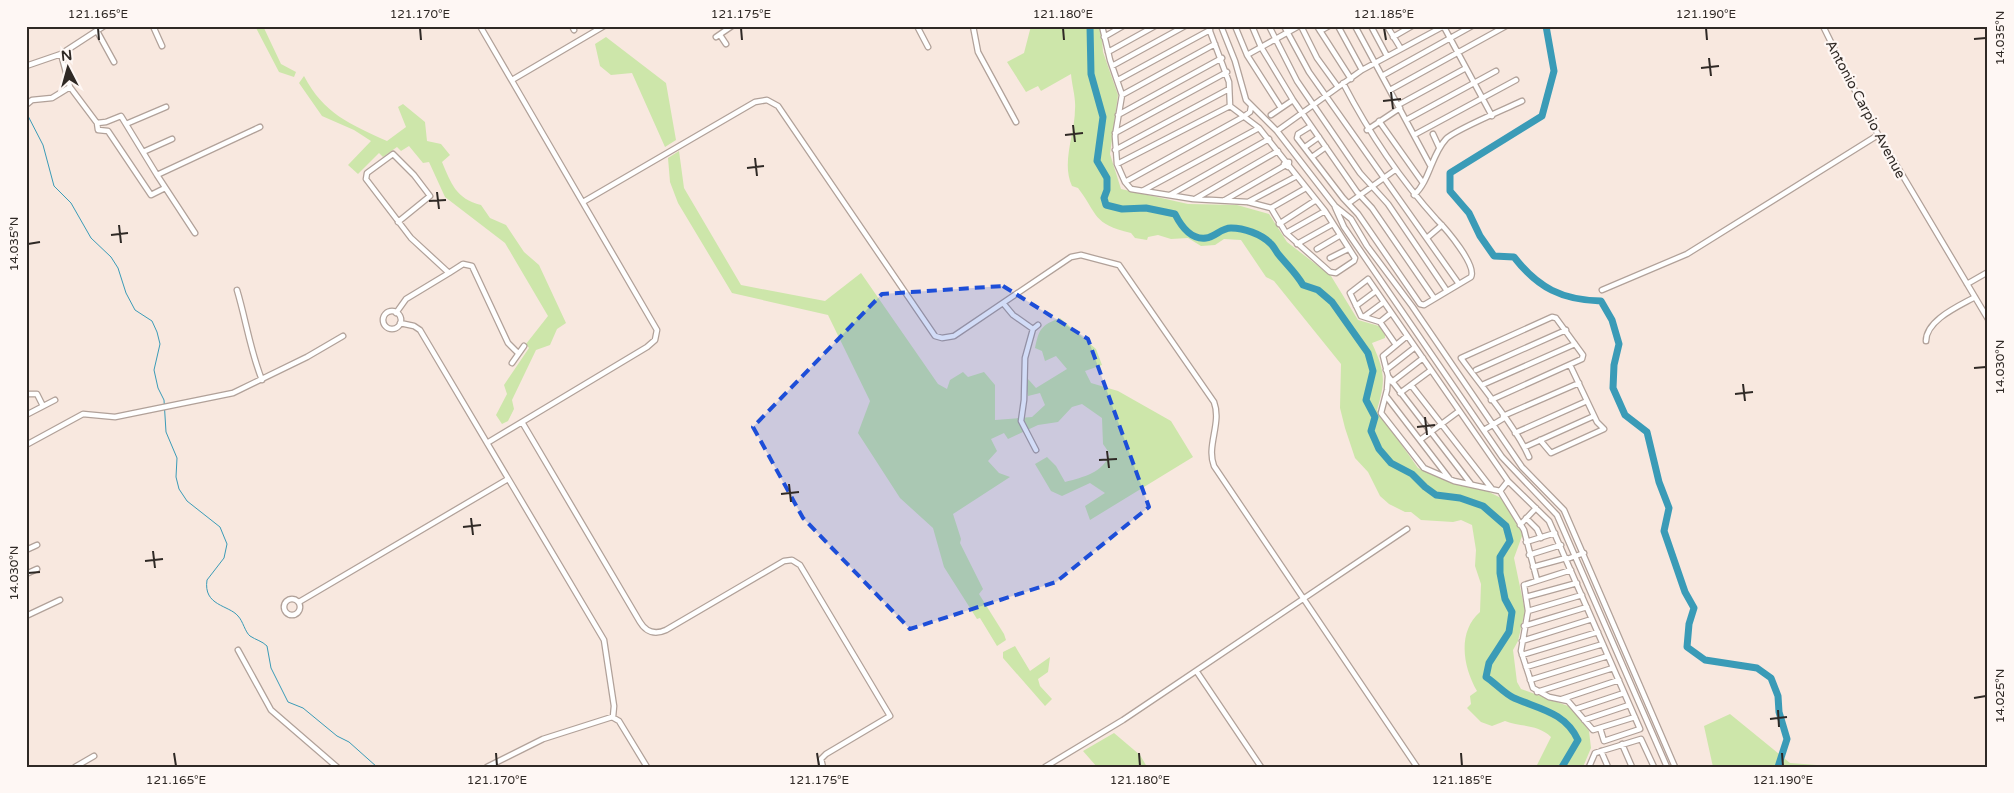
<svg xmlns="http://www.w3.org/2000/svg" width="2014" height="793" font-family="'Varela Round',sans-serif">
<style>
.green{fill:#cde6aa}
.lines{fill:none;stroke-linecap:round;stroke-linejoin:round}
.stream{stroke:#3a9bb7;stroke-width:1}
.river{stroke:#3a9bb7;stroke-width:7}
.minor-casing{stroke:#b1a199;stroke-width:7}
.minor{stroke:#fff;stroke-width:4.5}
.marked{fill:#1d4ed8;fill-opacity:0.2;stroke:#1d4ed8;stroke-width:4;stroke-dasharray:10 6;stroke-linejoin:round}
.ticks{fill:none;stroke:#2f2925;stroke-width:2}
.labels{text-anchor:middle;stroke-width:4.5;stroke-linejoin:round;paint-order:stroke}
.street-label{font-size:14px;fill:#2f2925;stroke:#fef7f4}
.neatline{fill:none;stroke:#2f2925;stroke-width:2}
.ticks-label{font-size:12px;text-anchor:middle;fill:#2f2925}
</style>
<rect width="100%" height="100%" fill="#f8e8df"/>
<!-- green -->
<path class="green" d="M255 26H263L281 64 296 72 294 77 279 72Z
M1031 26H1101L1103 52 1118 95 1110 154 1121 189 1188 204 1237 205 1269 214 1287 242 1331 276 1358 320 1379 326 1385 335V338L1372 343C1385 372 1386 380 1377 410L1418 468 1451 483 1485 490 1501 498 1521 531 1522 536 1514 558 1525 611 1518 641 1513 650 1517 682 1521 689 1568 706 1578 716 1589 731 1591 748 1583 767H1536L1551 737C1538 724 1520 727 1505 721L1492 726 1481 722 1467 708 1471 704 1470 696 1477 691C1463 667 1457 632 1480 612L1481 584 1475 566 1476 550 1472 525 1461 520 1453 522 1421 520 1411 512H1405L1389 504 1380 496 1368 472 1355 458 1345 428 1340 408 1341 364 1274 281 1266 277 1241 240 1224 239 1215 245 1201 246 1188 238 1171 239 1158 235 1148 237 1147 240 1135 238 1131 233C1092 224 1098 214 1078 188L1072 186C1061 162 1075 134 1075 109 1076 98 1072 86 1071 74L1041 91 1038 86 1026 92 1007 62 1024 53Z
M606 37 666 83 676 140 665 147 632 73 611 75 600 66 595 44Z
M304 76C324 114 350 124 387 141L406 127 398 107 403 104 425 122 427 141 441 144 450 155 442 162C451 183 456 199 481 205L490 218 506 225 524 252 539 265 566 323 557 329 550 345 536 350 512 400 514 409 508 421 502 424 496 415 507 394 504 385 529 348 526 344 548 316 505 243 445 197 429 162 423 163 409 146 401 151 397 147 383 157 379 153 358 174 348 165 371 141 354 130 322 116 299 83Z
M679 151 684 188 741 285 825 301 861 273 938 384 947 389 950 380 963 372 968 377 984 372 995 385V420L1032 417 1045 405 1040 393 1028 396 1025 381 1028 379 1036 388 1067 369 1056 356 1045 361 1042 351 1035 348C1039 328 1042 325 1060 318L1096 349 1102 365 1085 371 1091 383 1118 391 1171 421 1193 457 1090 520 1085 506 1105 493 1090 483 1062 496 1051 491 1035 464 1047 457 1056 466 1065 482C1084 477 1102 473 1110 454L1103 444 1102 418 1082 404 1072 407 1058 422 1038 425 1008 439 1004 433 991 439 997 451 988 461 999 473 1010 477 953 514 961 539 960 543 983 589 979 594 1004 634 1006 640 997 646 980 618 977 619 944 567 933 528 900 498 858 433 870 401 828 315 732 293 678 203 670 182 668 158Z
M1015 646 1030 671 1050 657 1048 672 1038 679 1040 686 1052 699 1045 706 1003 658V652Z
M1730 714 1790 763 1843 767H1713L1704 726Z
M1114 733 1140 755 1147 767H1097L1083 751Z"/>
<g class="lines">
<!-- stream -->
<path class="stream" d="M26 112 43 145 54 186 71 203 91 238 111 257 118 268 126 293 135 310 152 321 157 332 160 344 154 370 158 388 164 400 166 432 177 458 176 477 179 489 187 501 220 527 227 544 224 558 207 580C203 606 229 605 238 616 243 621 245 632 250 636 256 640 262 641 267 646L271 668 288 702 303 708 337 736 349 742 377 767"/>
<!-- river -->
<path class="river" d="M1090 26 1091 74 1103 117 1097 161 1107 178V190L1104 198 1106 205 1122 209 1146 208 1175 214C1181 226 1191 240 1206 238 1215 237 1221 228 1231 228 1244 228 1261 234 1270 243 1274 246 1276 252 1279 255 1288 266 1296 273 1303 285L1318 290 1332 302 1368 353 1373 371 1366 400 1375 417 1371 431 1379 449 1391 463 1412 474 1425 487 1436 495 1460 498 1483 506 1506 526 1510 541 1500 557V573L1505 599 1512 612 1509 632 1489 663 1486 677C1494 682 1506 695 1514 698 1539 709 1565 712 1578 740L1562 767
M1546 26 1554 71 1542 116 1450 173V191L1469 213 1480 236 1494 256 1514 257C1538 288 1562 300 1601 301L1612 320 1619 344 1614 365 1613 388 1625 415 1647 432 1659 482 1669 508 1664 531 1685 592 1694 608 1689 624 1687 647 1705 660 1757 668 1771 678 1778 696 1779 712 1787 739 1778 767"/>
<!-- minor casing -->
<g class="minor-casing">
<path id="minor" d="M153 26 162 46
M480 26 657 330 655 340 647 347 522 422 640 622C646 632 655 635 666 630L784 561 792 560 800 565 890 716 826 754 821 759 823 767
M572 26 574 30
M917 26 928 47
M973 26 978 52 1016 122
M1102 26 1110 60 1122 95 1115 136 1117 164 1125 182 1131 189 1193 199 1248 202 1271 208 1286 233 1330 272 1336 273 1354 261 1355 258 1325 211 1289 166
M1208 26 1229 82 1230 106 1259 128 1286 162H1289L1288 167 1284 164 1286 162
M1221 26 1235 61 1246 100 1277 131 1335 206 1351 219 1367 246 1412 306 1522 467 1564 510 1675 767
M1235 26 1247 55 1281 108
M1252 26 1261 47 1293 100 1357 192 1372 208 1434 298
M1269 26 1297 81 1360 173 1388 204 1447 291
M1284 26 1309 72 1459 284
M1301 26 1317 58 1338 87
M1317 26 1351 79
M1338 26 1362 70
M1355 26 1430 165
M1371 26 1387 56
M1387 26 1401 49
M1823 26 1869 119 1988 319
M1444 27 1492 116
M97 31 114 62
M1320 31 1329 26
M720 35 726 44
M716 37 732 26
M1104 37 1123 26
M1393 37 1412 26
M1108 52 1155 26
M1247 55 1299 26
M26 66 61 54 104 26
M1112 66 1185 26
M1382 76 1472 26
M512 80 604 26
M1118 80 1210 30
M70 87 97 123 98 130 108 131 151 195 165 188
M1390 90 1506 26
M1122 95 1215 44
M26 105 32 100 52 98 70 87 61 54
M1398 105 1466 68
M1118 115 1222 58
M1271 115 1293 100
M1406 120 1496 71
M1379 121 1423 183
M97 123 106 122 121 116 157 175 260 127
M126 124 166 107
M1311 126 1298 134 1297 138 1343 198 1358 214 1420 304 1424 305 1471 277C1477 265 1446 229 1437 220 1399 178 1369 133 1343 83
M1367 130 1400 108
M1277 131 1362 70 1444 26
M1115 133 1227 72
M1433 134 1439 147
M1414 135 1516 80
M1305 147 1319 137
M1115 150 1229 89
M143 152 172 139
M1312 157 1326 147
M1117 164 1230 106
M157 175 195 233
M1125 182 1243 117 1250 112 1251 107
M1144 190 1259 128
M1170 195 1269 139
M1414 195C1430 181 1431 155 1446 139 1454 130 1508 108 1522 101
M1195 199 1278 151
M1225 200 1284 166
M583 202 755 102 767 100 778 106 935 336 942 338 954 336 1071 257 1081 255 1119 265 1214 402C1222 423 1206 446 1214 466L1417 767
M1248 202 1297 176
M1349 203 1395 170
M1335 207 1344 227 1502 457 1557 515 1667 767
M1271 208 1306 188
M1279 224 1316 200
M1286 233 1325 211
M1428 237 1442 225
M1297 244 1331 225
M1317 249 1339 236
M1330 258 1348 249
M449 273 463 264 472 266 508 343 518 353
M1967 284 1988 272
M237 290C246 320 250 350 262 380
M1602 290 1687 254 1878 135
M1003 303 1013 315 1033 329
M1356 306 1376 291
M383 320a9 9 0 1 1 18 0a9 9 0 1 1-18 0Z
M396 313 406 299 449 273 411 238 366 179 367 173 393 154 414 175 430 196 398 222
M1365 316 1384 302
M1380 322 1391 313
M400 323 414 326 420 330 604 640 614 706 613 717
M1407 336 1383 356 1388 376 1387 390 1381 413 1424 468 1454 481 1500 491 1524 530 1537 580
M1926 341C1926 320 1959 306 1975 297
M1396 345 1380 322 1361 316 1350 293 1368 279 1508 481 1549 521 1640 729 1604 741 1600 728
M512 363 524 346
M1386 370 1414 348
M1476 370 1566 330
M1388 376 1471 484
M1392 382 1423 358
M1411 385 1492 489
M1482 385 1575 344
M1400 393 1431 370
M26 394H37L43 406
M1386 396 1449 478
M1491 400 1582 359 1583 355 1556 318 1552 317 1461 358C1481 386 1516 427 1529 457
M26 415 55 400
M1503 416 1579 383
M1484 430 1504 418
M1515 433 1587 401
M1420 440 1459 411
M1540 440 1551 453 1604 429 1597 422 1570 365
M487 443 522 422
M26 445 83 414 115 417 233 393 307 357 343 336
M1525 447 1594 416
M1036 450 1021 421 1024 400 1025 358 1033 329 1038 325
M1500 491 1508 481
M1526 518 1537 529 1541 538
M1520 525 1536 508
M1526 542 1555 533
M26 550 37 545
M1529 555 1561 545
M1567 559 1584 553
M1533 567 1566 558
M1571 570 1524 585 1528 611 1521 651 1533 688 1549 697 1568 701 1593 730 1635 717
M26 574 37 569
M1526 597 1577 583
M284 607a8 8 0 1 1 16 0a8 8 0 1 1-16 0Z
M299 602 508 479
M1528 611 1582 595
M26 616 60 600
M1524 626 1587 607
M1522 641 1592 619
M238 650 271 710 337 767
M1522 655 1598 632
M1526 667 1603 644
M1197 672 1261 767
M1530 680 1608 656
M1537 692 1613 668
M1562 699 1619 680
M1576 709 1624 693
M1584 720 1629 705
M1622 744 1632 767
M1601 751 1608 767
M75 767 94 756
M487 767 543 739 612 717 619 721 647 767
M1045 767 1123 720 1407 529
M1589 767 1595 753 1641 739 1654 767"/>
</g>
<!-- minor -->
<use href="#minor" class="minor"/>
</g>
<!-- marked area -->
<path class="marked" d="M1003 286 1088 339 1149 507 1056 582 910 629 803 518 753 427 882 294Z"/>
<!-- ticks -->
<path class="ticks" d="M98 28 99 40M420 28 421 40M741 28 742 40M1063 28 1064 40M1384 28 1386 40M1706 28 1707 40M1974 39 1986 38M1709 58 1711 76M1701 68 1719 66M1391 92 1393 109M1383 101 1401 99M1073 125 1075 142M1065 135 1083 133M755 158 757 176M747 168 764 166M437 192 439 209M429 201 446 200M119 225 121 243M111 235 128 233M28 244 40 242M1974 368 1986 367M1743 384 1745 401M1735 394 1753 392M1425 417 1427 435M1417 427 1435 425M1107 451 1109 468M1099 460 1117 459M789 484 791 502M781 494 799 492M471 518 473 535M463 527 481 525M153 551 155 568M145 561 163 559M28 573 40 572M1974 698 1986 696M1778 710 1779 727M1770 719 1787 717M174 753 176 766M496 753 497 766M817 753 819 766M1139 753 1140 766M1461 753 1462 766M1782 753 1783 766"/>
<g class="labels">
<!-- street labels -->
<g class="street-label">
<text transform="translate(1866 109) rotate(62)" y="5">Antonio Carpio Avenue</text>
</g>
</g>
<!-- border -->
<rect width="2014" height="793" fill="none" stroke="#fef7f4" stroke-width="55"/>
<!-- north arrow -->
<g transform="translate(68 68) rotate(354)" stroke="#fef7f4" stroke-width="4" paint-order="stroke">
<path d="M0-4L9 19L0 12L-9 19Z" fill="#2f2925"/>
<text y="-8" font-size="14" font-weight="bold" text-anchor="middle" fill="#2f2925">N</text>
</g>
<rect x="28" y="28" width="1958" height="738" class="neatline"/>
<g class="ticks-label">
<text x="98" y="18">121.165°E</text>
<text x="420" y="18">121.170°E</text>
<text x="741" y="18">121.175°E</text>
<text x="1063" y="18">121.180°E</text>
<text x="1384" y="18">121.185°E</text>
<text x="1706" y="18">121.190°E</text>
<text transform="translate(2000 38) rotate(-90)" y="4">14.035°N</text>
<text transform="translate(14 244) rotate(-90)" y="4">14.035°N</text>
<text transform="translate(2000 367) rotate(-90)" y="4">14.030°N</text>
<text transform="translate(14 573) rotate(-90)" y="4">14.030°N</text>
<text transform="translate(2000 696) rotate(-90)" y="4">14.025°N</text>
<text x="176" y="784">121.165°E</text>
<text x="497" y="784">121.170°E</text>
<text x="819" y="784">121.175°E</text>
<text x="1140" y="784">121.180°E</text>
<text x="1462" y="784">121.185°E</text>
<text x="1783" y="784">121.190°E</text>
</g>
</svg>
